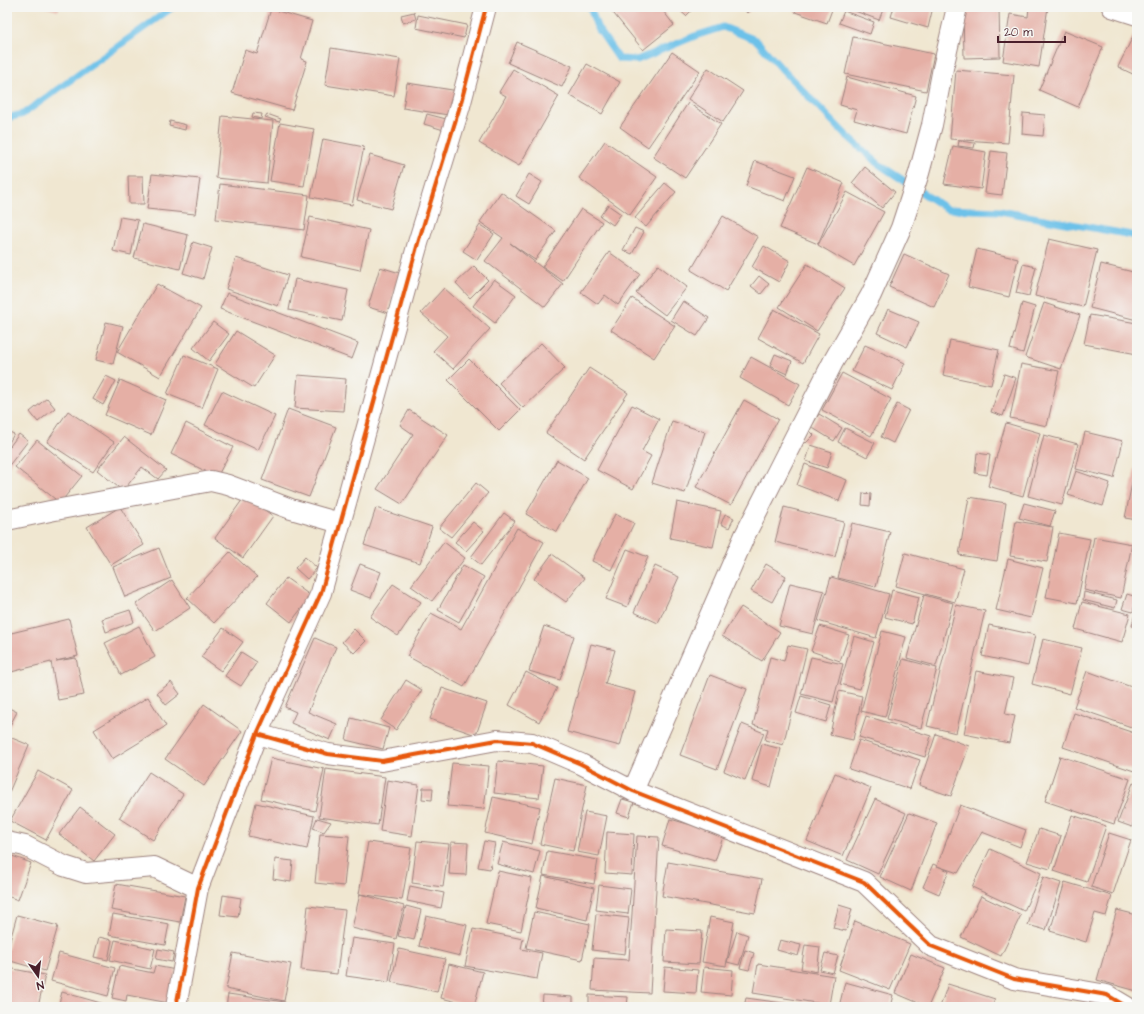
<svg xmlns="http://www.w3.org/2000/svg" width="1144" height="1014" font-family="'Architects Daughter',sans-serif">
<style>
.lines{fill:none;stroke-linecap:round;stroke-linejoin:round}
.stream{stroke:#6cc1e9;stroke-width:7}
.building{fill:#e5afa5}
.street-casing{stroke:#9d837e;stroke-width:22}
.street{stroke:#fff;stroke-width:20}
.cycleway-casing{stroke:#f6f6f2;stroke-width:6}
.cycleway{stroke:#e8590c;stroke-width:4}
</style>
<rect width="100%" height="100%" fill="#f6f6f2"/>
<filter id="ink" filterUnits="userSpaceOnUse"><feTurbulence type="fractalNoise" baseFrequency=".025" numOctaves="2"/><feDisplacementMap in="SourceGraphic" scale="8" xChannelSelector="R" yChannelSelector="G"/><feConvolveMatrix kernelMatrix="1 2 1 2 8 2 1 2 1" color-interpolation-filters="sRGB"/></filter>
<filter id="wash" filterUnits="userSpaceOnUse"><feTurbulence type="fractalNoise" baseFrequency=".012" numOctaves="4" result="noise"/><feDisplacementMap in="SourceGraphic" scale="16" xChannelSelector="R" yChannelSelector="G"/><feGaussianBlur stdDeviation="0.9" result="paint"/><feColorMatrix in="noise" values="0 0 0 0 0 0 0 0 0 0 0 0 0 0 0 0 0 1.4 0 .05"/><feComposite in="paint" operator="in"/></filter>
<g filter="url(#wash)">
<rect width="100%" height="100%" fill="#f0e7d1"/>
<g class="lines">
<!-- stream -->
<path class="stream" d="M590 7 597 27 619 59 637 60 695 36 723 27 756 40 781 68 846 135 880 165 947 209 1000 211 1137 236
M7 118 23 114 173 7"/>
</g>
<g id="blocks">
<!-- building -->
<path class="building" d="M44 7H59L58 11Z
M613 7H660L674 25 643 50 610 9Z
M676 7H695L686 16Z
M741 7H753L747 13Z
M797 7H833L827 23 795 12Z
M848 7H884L879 20 847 8Z
M894 7H933L928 28 891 17Z
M963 7H999L1000 57 964 58Z
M1029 7H1048L1039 67 1003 61 1010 14 1028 17Z
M271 9 312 21 301 59 307 61 292 110 232 93 245 50 257 54Z
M844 11 874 22 870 34 839 23Z
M414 12 416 19 403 23 401 15Z
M418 15 467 25 464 38 416 28Z
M1137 28V76L1118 67Z
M1064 31 1103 47 1078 107 1039 90Z
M853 37 934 54 926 91 845 74Z
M517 42 572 66 562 87 508 63Z
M331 48 400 59 394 96 325 85Z
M672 52 700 71 648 147 620 127Z
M587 64 620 82 602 114 569 95Z
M708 68 743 91 723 122 688 99Z
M513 69 559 96 519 166 479 143 506 96 499 92Z
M956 70 1014 75 1008 143 950 139Z
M847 77 916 96 906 134 854 120 857 110 840 105Z
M407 83 459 91 455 116 403 108Z
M688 103 721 124 685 178 653 157Z
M253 113 262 114 261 119 252 117Z
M1023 113 1045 115 1043 136 1022 134Z
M267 114 281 119 279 122 265 117Z
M427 114 450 120 447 131 424 124Z
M222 116 273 121 267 183 216 178Z
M170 121 186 125 185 130 169 126Z
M280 123 314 129 304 186 270 181Z
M323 139 364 147 352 205 311 197Z
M605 141 657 177 630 215 579 178Z
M959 141 975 143 974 148 958 146Z
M953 146 986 152 981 189 944 184Z
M991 151 1007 153 1002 195 985 193Z
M370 155 404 165 391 209 357 200Z
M755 161 795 176 785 201 746 186Z
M807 167 844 183 818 244 780 228Z
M865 167 895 192 882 208 852 183Z
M152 174 200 179 195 214 147 209Z
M529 174 542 182 529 204 516 196Z
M128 176H143L144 204H129Z
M665 183 676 192 646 227 635 218Z
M220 184 309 195 304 230 216 219Z
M501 192 556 231 535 260 510 243 563 284 545 307 485 261 503 238 480 222Z
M847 192 884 212 854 266 818 245Z
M608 205 621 214 613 225 600 216Z
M581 209 602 222 563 281 542 267Z
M723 216 758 237 726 291 691 270Z
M120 217 138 220 131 255 113 251Z
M310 217 369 230 360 270 301 257Z
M143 224 188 235 180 269 134 258Z
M480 225 494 234 477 260 463 251Z
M635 228 644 232 632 254 623 250Z
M1049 239 1097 250 1083 307 1035 296Z
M193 242 212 248 203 279 183 273Z
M764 246 790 261 779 282 752 267Z
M977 249 1018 259 1009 297 968 287Z
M609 252 640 274 618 305 605 295 598 304 581 292Z
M904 254 949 274 934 307 889 287Z
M236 258 288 275 278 306 226 289Z
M807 264 845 288 817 331 779 307Z
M1023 264 1036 267 1029 296 1016 293Z
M1101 264 1137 273V320L1090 308Z
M658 265 687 287 665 315 636 293Z
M474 266 488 280 470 298 456 283Z
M380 267 400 273 388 313 368 307Z
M759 276 769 284 761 294 751 286Z
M295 279 348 290 342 321 289 310Z
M494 279 516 295 495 323 473 306Z
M157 284 201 308 160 377 117 352Z
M444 288 490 329 453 369 433 351 447 336 421 313Z
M227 293 358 343 352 359 220 309Z
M632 298 675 326 654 358 611 330Z
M683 301 709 318 697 336 671 320Z
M1022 303 1035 307 1023 353 1010 349Z
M1044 303 1080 315 1061 369 1025 357Z
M774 309 819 334 803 363 758 338Z
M888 309 919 322 907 347 877 333Z
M1090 315 1137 323V354L1084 344Z
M106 322 123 326 113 364 96 360Z
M213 322 229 334 209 361 193 348Z
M236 331 275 355 254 388 215 364Z
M950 340 999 350 991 385 943 375Z
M541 343 565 368 523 408 499 383Z
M865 345 905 363 892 390 852 371Z
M775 354 792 361 787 374 770 366Z
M184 355 218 369 202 408 167 394Z
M751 357 800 384 788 405 740 378Z
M469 359 520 410 499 431 448 380Z
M1021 364 1059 371 1047 426 1010 418Z
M589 368 628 393 584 459 546 433Z
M842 373 891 399 871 436 822 410Z
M1004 374 1016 378 1003 416 991 412Z
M298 375 346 379 343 411 295 408Z
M106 376 116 381 103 405 93 399Z
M120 380 166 400 151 435 105 415Z
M222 391 275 416 258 450 205 425Z
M47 398 55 408 38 422 30 412Z
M744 400 778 419 731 505 696 487Z
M897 404 909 410 893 443 881 437Z
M632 405 659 419 642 451 651 456 633 489 597 470Z
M288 409 336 427 309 497 262 480Z
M409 410 448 435 402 504 377 489 413 434 400 425Z
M68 411 114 442 93 472 47 442Z
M819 414 842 428 834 441 811 427Z
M672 421 705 432 685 493 652 483Z
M186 423 233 447 217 477 171 454Z
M1006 423 1040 433 1023 496 988 486Z
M845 428 875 443 867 457 838 442Z
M809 430 814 435 806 443 801 438Z
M7 431 14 434 7 446Z
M1085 432 1123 441 1114 478 1076 469Z
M19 434 28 441 7 468V450Z
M1044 435 1078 444 1062 505 1028 496Z
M124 437 166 470 158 479 142 467 123 491 97 470Z
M37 440 82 476 60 503 15 467Z
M811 445 832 452 827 468 806 461Z
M977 453 990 455 987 475 975 473Z
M557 460 588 478 557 532 526 514Z
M805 464 847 480 839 501 797 485Z
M1135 468 1137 469V520L1125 518Z
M1076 471 1110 483 1103 506 1068 495Z
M476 483 488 493 451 537 439 528Z
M863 493 871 494 870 506 862 505Z
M245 496 273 516 243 558 215 538Z
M969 497 1006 503 997 561 959 555Z
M677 502 721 511 713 547 670 538Z
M1024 503 1055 511 1050 526 1019 518Z
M120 507 144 545 111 565 87 527Z
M784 507 844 522 835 557 775 542Z
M376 508 432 527 420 563 364 545Z
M504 513 515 521 481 565 471 557Z
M615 514 634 523 611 570 592 561Z
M725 514 734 518 729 528 721 524Z
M1016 521 1053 527 1047 562 1010 556Z
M473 522 484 531 466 551 455 542Z
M852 523 890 532 876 587 838 578Z
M517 528 544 542 464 687 407 656 431 613 461 629Z
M1059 533 1090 539 1077 603 1046 597Z
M1094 537 1132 544 1121 598 1084 590Z
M444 542 465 558 432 601 411 586Z
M159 548 171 578 125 597 113 567Z
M627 549 648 557 627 607 606 599Z
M230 552 257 577 214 623 187 598Z
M905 553 964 569 955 602 896 586Z
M552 554 585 578 566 602 534 579Z
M305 557 317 568 307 579 295 568Z
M1008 559 1043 568 1031 618 996 610Z
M360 564 381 572 371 598 350 590Z
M766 564 786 576 772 602 751 591Z
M463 565 484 577 459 622 438 610Z
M655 566 679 577 658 623 634 612Z
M831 577 889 594 876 638 818 621Z
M286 578 311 596 291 622 267 603Z
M172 580 190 608 155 631 136 604Z
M790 583 824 591 813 634 779 626Z
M393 584 421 602 398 636 370 617Z
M892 590 919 597 912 624 885 617Z
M1084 592 1117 600 1115 608 1083 600Z
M1127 594 1137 597 1133 612 1122 609Z
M924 595 953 603 936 666 907 658Z
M1082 602 1130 614 1122 642 1075 629Z
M956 605 985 611 956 733 927 726Z
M741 607 780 632 762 661 722 636Z
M1136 609 1137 610V627L1132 626Z
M130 610 134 622 106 632 102 619Z
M69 619 78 656 56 661 76 658 84 695 58 700 51 662 7 673V634Z
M989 625 1035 635 1028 666 982 656Z
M139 626 155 657 121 675 105 643Z
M544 626 574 636 560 680 529 671Z
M820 626 849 635 840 661 811 651Z
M223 628 243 642 221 671 201 657Z
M354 629 366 641 354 653 342 642Z
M882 631 906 637 885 717 861 711Z
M854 636 874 642 860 689 840 684Z
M315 638 336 647 308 712 337 724 330 740 291 723 296 712 285 707Z
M1043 639 1082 648 1070 694 1032 684Z
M591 644 615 650 605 684 635 692 620 746 567 732Z
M788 645 807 649 783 745 765 740 768 729 753 725 770 657 784 661Z
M241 652 257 662 241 686 225 676Z
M811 657 843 664 833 702 801 694Z
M903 659 937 668 921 728 887 719Z
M976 671 1013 678 1005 714 1015 716 1009 743 964 734Z
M1087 671 1137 689V729L1074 707Z
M526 672 557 688 539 722 509 705Z
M710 675 747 689 717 769 680 755Z
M406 680 422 690 396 730 381 720Z
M171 682 180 694 166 705 157 693Z
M442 688 487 703 476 735 430 719Z
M839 691 862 696 853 740 830 735Z
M801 696 831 705 826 722 796 713Z
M148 697 166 726 112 759 94 730Z
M204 704 242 731 204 786 165 759Z
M7 707 17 712 7 731Z
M1074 713 1137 734V772L1063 747Z
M866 716 931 736 925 757 859 737Z
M351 718 389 728 383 749 346 740Z
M742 724 764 733 745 780 724 771Z
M936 734 969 746 951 796 919 785Z
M7 736 29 745 7 797Z
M859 740 920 760 910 789 849 769Z
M762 744 781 749 771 787 752 781Z
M1060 756 1130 779 1114 824 1045 801Z
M271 758 324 769 315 811 261 799Z
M498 761 543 766 539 798 494 793Z
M452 763 489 766 484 809 447 806Z
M326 769 385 777 378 825 319 817Z
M38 771 73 790 46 840 10 821Z
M149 772 183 794 153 840 119 818Z
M835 773 871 788 843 856 807 841Z
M555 778 587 785 573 851 540 844Z
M387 780 419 785 412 836 380 831Z
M1133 783 1137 785V813L1132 827 1118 822Z
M423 788H433L432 800 422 799Z
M493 797 540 807 532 844 485 833Z
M622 799 634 802 629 817 617 813Z
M875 799 906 813 878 874 847 860Z
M256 803 314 816 307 849 248 836Z
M960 805 1026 830 1020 847 982 832 958 873 937 866Z
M80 807 115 834 94 861 59 834Z
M585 812 607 816 599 856 577 852Z
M909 813 937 823 911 891 880 877Z
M1072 815 1106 826 1087 882 1054 871Z
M317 818 331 822 324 832 313 828Z
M670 819 724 834 715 861 662 846Z
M1039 829 1061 836 1050 869 1027 862Z
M607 832 634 834 632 875 605 873Z
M1109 833 1131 840 1113 894 1091 887Z
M320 834 349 836 344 886 315 883Z
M637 836 659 837 650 993 592 990 594 958 629 960Z
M417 841 449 844 443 887 412 883Z
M484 841 495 843 490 869 478 867Z
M368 842 411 848 402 900 359 894Z
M451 842 468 843 466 875 449 874Z
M503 842 540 851 534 874 497 864Z
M990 849 1041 873 1024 911 972 887Z
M547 851 598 860 594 884 543 875Z
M7 854 31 863 18 900 7 896Z
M275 859 293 861 291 882 273 879Z
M668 862 762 879 755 913 662 896Z
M933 864 949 871 939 894 923 887Z
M498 871 532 878 521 931 486 924Z
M543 876 594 888 587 920 536 908Z
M1043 877 1061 883 1046 930 1028 925Z
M1065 882 1112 896 1106 916 1095 913 1086 942 1050 931Z
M116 884 185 896 180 922 111 910Z
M599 885 631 889 628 914 596 910Z
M410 886 444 893 441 908 407 901Z
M360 894 404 906 396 939 352 928Z
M223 895 241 898 238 917 220 915Z
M981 896 1021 915 1001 956 961 937Z
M839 905 852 909 846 931 833 928Z
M308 906 345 910 337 974 301 970Z
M406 906 421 910 414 940 398 936Z
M1117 910 1137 915V991L1097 980Z
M534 912 590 924 582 960 526 948Z
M113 914 169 924 165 945 109 935Z
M596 914 629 918 625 954 592 950Z
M17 915 58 926 45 971 7 960V952Z
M426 916 467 925 460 956 419 946Z
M710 917 734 922 726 966 702 962Z
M855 921 910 944 890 990 839 970Z
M473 929 523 939 521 949 542 953 537 979 465 966Z
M666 929 702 931 699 964 664 962Z
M737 931 748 935 739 965 727 962Z
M99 937 112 940 108 960 94 957Z
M352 938 395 944 389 982 346 976Z
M115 940 155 949 150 969 110 960Z
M780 940 801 945 798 956 777 950Z
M805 945 820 947 817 972 801 969Z
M158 949 174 952 172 962 156 959Z
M399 949 445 959 437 992 391 982Z
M745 950 754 953 749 970 740 968Z
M59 953 115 968 108 996 51 981Z
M233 953 291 964 284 1001 226 989Z
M825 953 838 956 833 973 820 970Z
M911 954 945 968 928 1007 895 993Z
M449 964 483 972 474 1006 441 998Z
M758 964 834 976 829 1005 753 993Z
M119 966 153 973 155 966 176 970 169 1003 127 995 126 1001 112 998Z
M665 967 698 970 696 993 663 991Z
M704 967 733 970 731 995 701 992Z
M8 968 45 975 38 1007H7V973Z
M845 982 893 995 890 1007H839Z
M948 984 995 999 992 1007H940Z
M62 992 115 1007H58Z
M228 994 285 1002 284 1007H226Z
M543 995 573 997V1007H542Z
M589 995 628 997 627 1007H589Z
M746 998 805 1006V1007H744Z
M1060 1002 1073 1007H1058Z
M324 1004 356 1005V1007H324Z"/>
</g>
</g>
<g filter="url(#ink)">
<use href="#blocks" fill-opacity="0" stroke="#9d837e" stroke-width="1"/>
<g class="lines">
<!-- street casing -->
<g class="street-casing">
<path id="street" d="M1112 7 1137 15
M7 520 50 511 211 481 228 485 291 509 340 523
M257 734 328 754 382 761 497 740 532 743 581 764 633 791 864 882 931 946 1014 979 1107 995 1127 1007
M633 791 745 535 833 362 871 295 901 228 919 173 932 125 943 68 957 7
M7 842 25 846 64 866 86 873 154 867 198 888
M176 1007 198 888 257 734 321 593 418 243 460 106 486 7"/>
</g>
<!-- street -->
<use href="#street" class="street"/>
<!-- cycleway casing -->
<g class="cycleway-casing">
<path id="cycleway" d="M257 734 328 754 382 761 497 740 532 743 581 764 633 791 864 882 931 946 1014 979 1107 995 1127 1007
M176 1007 198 888 257 734 321 593 418 243 460 106 486 7"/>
</g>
<!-- cycleway -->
<use href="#cycleway" class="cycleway"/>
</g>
</g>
<!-- margin -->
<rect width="1144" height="1014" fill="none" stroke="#f6f6f2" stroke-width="24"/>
<!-- north arrow -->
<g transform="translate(38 976) rotate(166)" stroke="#f6f6f2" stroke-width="3" paint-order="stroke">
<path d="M0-3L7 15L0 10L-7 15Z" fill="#4a1f2b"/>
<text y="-6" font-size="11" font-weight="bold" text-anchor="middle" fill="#4a1f2b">N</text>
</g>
<!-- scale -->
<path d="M998 36v6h67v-6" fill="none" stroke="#4a1f2b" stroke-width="2"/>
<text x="1004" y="36" font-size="12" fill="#4a1f2b" stroke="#f6f6f2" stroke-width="3" paint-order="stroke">20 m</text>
</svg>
